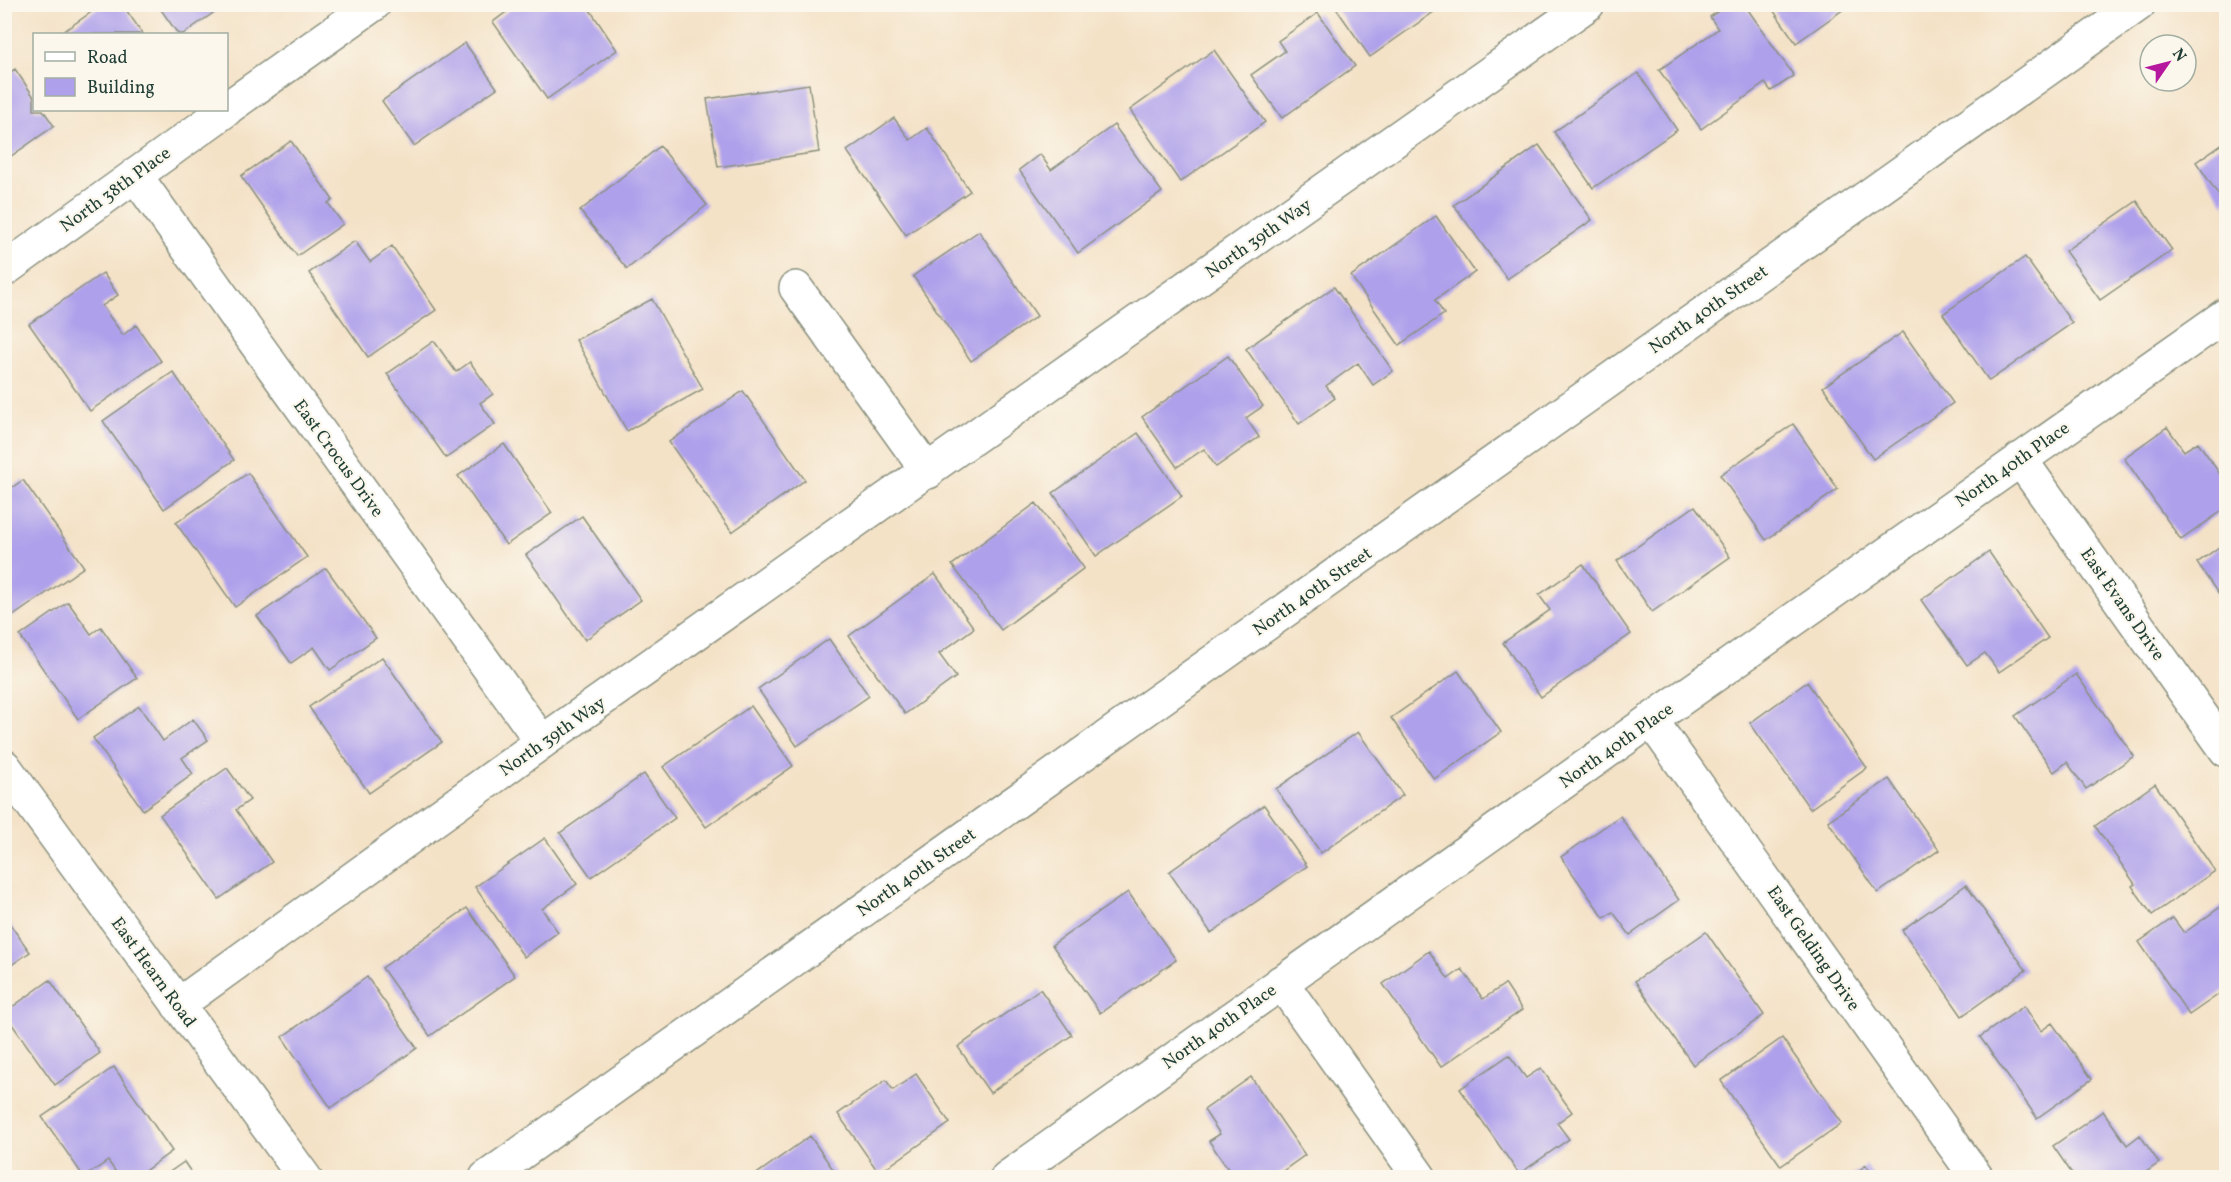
<svg xmlns="http://www.w3.org/2000/svg" width="2231" height="1182" font-family="Vollkorn,serif">
<style>
.building{fill:#afa0eb}
.lines{fill:none;stroke-linecap:round;stroke-linejoin:round}
.street-casing{stroke:#8a907e;stroke-width:36}
.secondary-casing{stroke:#8a907e;stroke-width:36}
.street{stroke:#fff;stroke-width:33}
.secondary{stroke:#fff;stroke-width:33}
.labels{text-anchor:middle;stroke-width:4.5;stroke-linejoin:round;paint-order:stroke}
.street-label{font-size:18px;fill:#1f3d34;stroke:#fbf7ec}
</style>
<rect width="100%" height="100%" fill="#fbf7ec"/>
<filter id="ink" filterUnits="userSpaceOnUse"><feTurbulence type="fractalNoise" baseFrequency=".0167" numOctaves="2"/><feDisplacementMap in="SourceGraphic" scale="12" xChannelSelector="R" yChannelSelector="G"/><feConvolveMatrix kernelMatrix="1 2 1 2 8 2 1 2 1" color-interpolation-filters="sRGB"/></filter>
<filter id="wash" filterUnits="userSpaceOnUse"><feTurbulence type="fractalNoise" baseFrequency=".008" numOctaves="4" result="noise"/><feDisplacementMap in="SourceGraphic" scale="24" xChannelSelector="R" yChannelSelector="G"/><feGaussianBlur stdDeviation="1.35" result="paint"/><feColorMatrix in="noise" values="0 0 0 0 0 0 0 0 0 0 0 0 0 0 0 0 0 1.4 0 .05"/><feComposite in="paint" operator="in"/></filter>
<g filter="url(#wash)">
<rect width="100%" height="100%" fill="#f4e2c7"/>
<g id="blocks">
<!-- building -->
<path class="building" d="M103 4H122L143 34H60Z
M157 4H226L183 34H178Z
M517 4H586L617 50 547 99 493 22Z
M1333 4H1445L1370 57Z
M1728 4H1744L1794 76 1771 91 1765 83 1701 129 1659 70 1718 29 1710 17Z
M1769 4H1851L1796 43Z
M1318 13 1355 66 1282 118 1251 75 1285 51 1278 41Z
M465 43 497 88 414 146 382 101Z
M1214 50 1265 122 1180 182 1130 110Z
M15 69 34 97V110H43L54 126 4 161V76Z
M1638 73 1677 130 1593 188 1554 132Z
M809 84 819 152 718 167 707 99Z
M894 118 910 140 927 128 970 191 906 235 847 151Z
M1114 125 1162 192 1078 253 1019 170 1040 154 1051 170Z
M291 141 333 200 328 203 343 224 297 256 241 176Z
M2226 141V206L2196 162Z
M1539 145 1592 220 1507 279 1454 205Z
M660 146 707 205 627 269 580 211Z
M2137 201 2172 250 2100 300 2065 251Z
M1436 216 1475 272 1435 300 1444 314 1399 345 1351 276Z
M979 231 1037 316 971 361 913 276Z
M355 241 370 262 392 246 436 310 368 357 309 273Z
M2025 257 2072 323 1989 381 1943 314Z
M103 273 118 295 102 306 123 335 136 325 161 361 90 411 29 324Z
M1334 287 1393 371 1373 385 1358 363 1326 386 1335 398 1299 424 1246 349Z
M652 299 703 389 627 431 576 340Z
M1903 332 1953 403 1873 459 1823 387Z
M434 341 456 372 470 362 493 394 480 403 495 424 446 458 387 374Z
M1228 356 1263 406 1246 418 1259 437 1216 467 1204 449 1177 467 1142 417Z
M173 372 234 460 164 509 103 421Z
M743 391 805 480 732 532 669 442Z
M1793 424 1838 489 1766 540 1720 475Z
M2167 427 2184 451 2198 442 2226 483V508L2181 540 2124 458Z
M1138 433 1182 496 1096 556 1053 493Z
M504 444 552 513 506 545 458 476Z
M248 473 307 557 235 607 176 523Z
M23 480 84 567 13 616 4 604V493Z
M1036 503 1084 568 1001 630 952 565Z
M1695 506 1730 557 1652 612 1617 561Z
M582 516 641 600 585 640 526 555Z
M2226 542V605L2197 563Z
M1989 552 2048 638 1999 672 1985 653 1967 665 1921 600Z
M1583 564 1631 634 1541 697 1503 643 1550 610 1539 595Z
M326 568 376 638 330 670 314 647 291 663 257 616Z
M935 574 974 628 939 654 956 677 905 714 849 636Z
M68 602 91 634 101 627 137 678 78 719 20 636Z
M829 639 869 696 797 746 758 689Z
M382 657 442 742 369 793 309 707Z
M1458 671 1501 732 1434 779 1391 718Z
M2076 674 2134 756 2086 789 2067 762 2054 772 2015 716Z
M1807 682 1867 768 1810 809 1750 723Z
M139 706 163 741 193 719 208 740 182 758 193 774 143 810 93 738Z
M751 706 793 766 706 827 663 767Z
M1358 732 1403 795 1321 853 1276 789Z
M227 768 250 800 236 810 272 862 219 899 160 815Z
M644 774 675 818 591 877 560 833Z
M1889 779 1939 850 1878 893 1828 821Z
M2155 784 2215 871 2152 915 2132 886 2135 884 2095 826Z
M1264 805 1307 866 1211 933 1169 872Z
M1620 816 1679 900 1630 935 1613 912 1604 918 1561 857Z
M545 838 577 884 542 909 558 932 524 957 475 887Z
M1966 885 2026 970 1962 1016 1902 930Z
M1128 892 1176 960 1100 1013 1052 945Z
M2226 903V992L2225 990 2189 1015 2139 942 2173 918 2184 933Z
M467 908 515 976 430 1036 382 968Z
M4 916 30 952 4 970Z
M1706 932 1764 1015 1693 1065 1635 981Z
M1429 951 1448 979 1462 969 1483 999 1505 984 1522 1010 1441 1067 1383 984Z
M367 977 417 1048 331 1108 282 1037Z
M50 980 100 1053 55 1085 4 1013Z
M1040 989 1072 1035 990 1093 958 1047Z
M2024 1006 2041 1031 2052 1023 2092 1079 2037 1118 1980 1037Z
M1782 1038 1842 1123 1781 1166 1721 1081Z
M1509 1055 1526 1078 1541 1068 1572 1112 1557 1123 1569 1139 1519 1174 1460 1089Z
M114 1067 172 1151 135 1178H120L108 1161 84 1177 42 1117Z
M916 1074 950 1123 879 1173 838 1114 886 1080 893 1090Z
M1251 1077 1305 1155 1273 1178H1234L1209 1141 1220 1134 1204 1110Z
M2103 1111 2127 1145 2140 1135 2159 1163 2146 1172 2149 1178H2075L2053 1146Z
M810 1136 839 1178H751Z
M184 1162 195 1178H161Z
M1866 1165 1875 1178H1849Z"/>
</g>
</g>
<g filter="url(#ink)">
<use href="#blocks" fill-opacity="0" stroke="#8a907e" stroke-width="1.5"/>
<g class="lines">
<!-- street casing -->
<g class="street-casing">
<path id="street" d="M226 109 374 4
M135 175 542 742
M4 270 226 110
M796 288 928 472
M2020 459 2226 750
M1651 720 1977 1178
M4 766 305 1178
M1281 982 1420 1178
M178 1005 542 742 1588 4
M1007 1178 1651 720 2226 315"/>
</g>
<!-- secondary casing -->
<g class="secondary-casing">
<path id="secondary" d="M486 1178 2139 4"/>
</g>
<!-- street -->
<use href="#street" class="street"/>
<!-- secondary -->
<use href="#secondary" class="secondary"/>
</g>
</g>
<g class="labels">
<!-- street labels -->
<g class="street-label">
<text transform="translate(115 189) rotate(-36)" y="6">North 38th Place</text>
<text transform="translate(1258 238) rotate(-35)" y="6">North 39th Way</text>
<text transform="translate(1708 309) rotate(-35)" y="6">North 40th Street</text>
<text transform="translate(339 458) rotate(54)" y="6">East Crocus Drive</text>
<text transform="translate(2012 464) rotate(-35)" y="6">North 40th Place</text>
<text transform="translate(1312 591) rotate(-35)" y="6">North 40th Street</text>
<text transform="translate(2123 604) rotate(55)" y="6">East Evans Drive</text>
<text transform="translate(552 736) rotate(-35)" y="6">North 39th Way</text>
<text transform="translate(1616 745) rotate(-35)" y="6">North 40th Place</text>
<text transform="translate(916 872) rotate(-35)" y="6">North 40th Street</text>
<text transform="translate(1814 948) rotate(55)" y="6">East Gelding Drive</text>
<text transform="translate(154 972) rotate(54)" y="6">East Hearn Road</text>
<text transform="translate(1219 1026) rotate(-35)" y="6">North 40th Place</text>
</g>
</g>
<!-- margin -->
<rect width="2231" height="1182" fill="none" stroke="#fbf7ec" stroke-width="24"/>
<!-- legend -->
<rect x="33" y="33" width="195" height="78" fill="#fbf7ec" stroke="#a3ada2" stroke-width="1.5"/>
<rect x="45" y="52" width="30" height="9" fill="#ffffff" stroke="#a3ada2" stroke-width="1.5"/>
<text x="87" y="63" font-size="18" fill="#1f3d34">Road</text>
<rect x="45" y="78" width="30" height="18" fill="#afa0eb" stroke="#a3ada2" stroke-width="1.5"/>
<text x="87" y="93" font-size="18" fill="#1f3d34">Building</text>
<!-- north arrow -->
<g transform="translate(2168 63) rotate(55)"><circle r="28" fill="#fbf7ec" stroke="#a3ada2" stroke-width="1.5"/>
<path d="M0-4.5L10 22L0 15L-10 22Z" fill="#b5179e"/>
<text y="-9" font-size="16" font-weight="bold" text-anchor="middle" fill="#1f3d34">N</text>
</g>
</svg>
